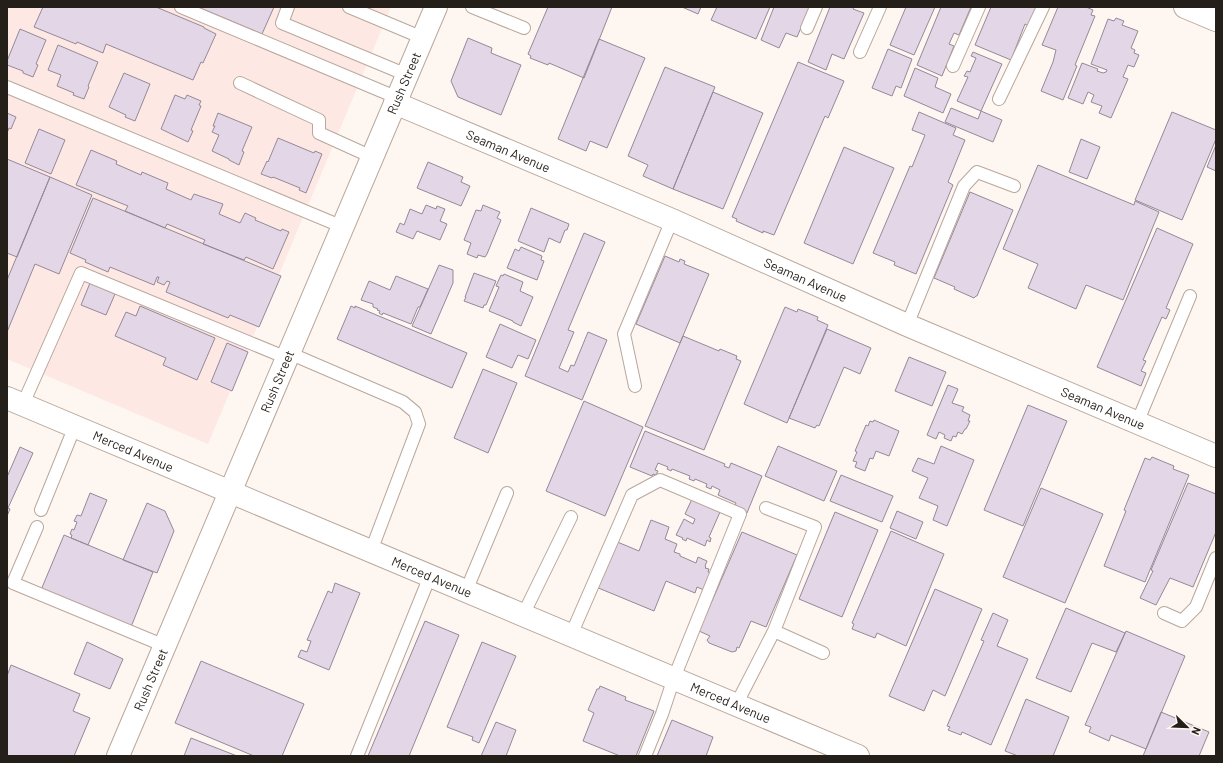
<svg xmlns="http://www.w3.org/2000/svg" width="1223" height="763" font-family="Barlow,sans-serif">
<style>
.industrial{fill:#fde8e4}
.building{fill:#e3d6e6;stroke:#958998}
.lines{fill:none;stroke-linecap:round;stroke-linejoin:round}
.lane-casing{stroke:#b9a79b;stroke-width:14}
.street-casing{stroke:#b9a79b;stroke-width:24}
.secondary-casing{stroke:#b9a79b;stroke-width:24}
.lane{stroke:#fff;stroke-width:12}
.street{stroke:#fff;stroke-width:22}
.secondary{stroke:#fff;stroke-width:22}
.labels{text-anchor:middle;stroke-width:4;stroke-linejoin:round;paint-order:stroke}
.street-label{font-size:13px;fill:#251f1a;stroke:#fdf6f1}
</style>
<rect width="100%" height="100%" fill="#fdf6f1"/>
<!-- industrial -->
<path class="industrial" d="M7 7H391L208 444 7 359Z"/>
<!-- building -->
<path class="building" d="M43 7H156L204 27V28L216 34 203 63 201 62 193 80 106 44 103 53 77 42 76 44 34 27Z
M198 7H274L262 34Z
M548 7H612L584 78 549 63 548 65 530 58 531 56 528 54Z
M682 7H701L698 14Z
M717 7H770L756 39 711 20Z
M774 7H810L797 37 786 33 779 48 761 40Z
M830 7H854L853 9 864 13 844 59 832 54 826 70 808 62Z
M906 7H935L914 55 890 45Z
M941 7H971L959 35 954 33 949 44 954 46 942 76 917 65Z
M991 7H1039L1031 27 1025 24 1011 60 975 45Z
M1058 7H1086L1093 10 1091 15 1095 16 1075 65 1077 66 1063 100 1041 91 1053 62 1056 50 1042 45Z
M1116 18 1124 21 1122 25 1138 31 1131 48 1135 50 1134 53 1139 55 1134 67 1128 65 1123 77 1128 79 1111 118 1099 113 1102 106 1091 102 1094 95 1088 92 1083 104 1068 98 1082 63 1098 69 1097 71 1103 73 1106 72 1107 70 1091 64 1108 19 1114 21Z
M20 29 46 40 36 64 38 65 33 77 23 73V71L7 65V61Z
M468 38 492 48 491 53 521 65 501 115 458 97 451 81Z
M599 39 645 58 607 148 590 141 586 151 558 139Z
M58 45 98 62 88 86 89 87 84 99 73 95 74 93 57 86 61 75 48 70Z
M888 49 912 59 901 88 896 86 892 96 872 88Z
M973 52 1002 64 981 111 957 101 968 77 964 76 967 71 970 72 976 58 971 56Z
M798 62 844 81 828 118 825 116 774 235 763 231V233L736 221 737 219 732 217Z
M665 67 715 87 673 189 643 176 648 165 628 156Z
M915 68 938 78 935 87 951 94 943 113 904 96Z
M124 73 150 84 135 121 125 117 126 115 109 107Z
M713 92 763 113 723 209 673 189Z
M175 95 185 99 187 95 201 101 199 105 201 106 191 130 193 131 188 142 161 129Z
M951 108 978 119 981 111 1002 120 993 142 945 122Z
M919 112 956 128 953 135 965 140 948 182 953 185 916 274 894 265 895 262 873 253 910 166 912 167 925 135 912 130Z
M1172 112 1216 130V139L1182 220 1135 200Z
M7 113 16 117 11 129 9 128 7 133Z
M218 113 252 127 242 151 244 152 239 165 229 160V159L212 151 219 135 212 132 215 126H213Z
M39 129 65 140 51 174 25 163Z
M278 138 314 153 315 151 322 154 306 193 299 190 300 188 273 177 272 178 261 174 267 161 268 162Z
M1081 139 1100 147 1087 179 1069 172Z
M1216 145V171L1207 167Z
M844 147 894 168 853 264 804 243Z
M91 150 117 161 116 164 141 175 142 172 168 183 166 189 191 200 194 194 223 204 219 214 240 223 245 213 256 218 255 220 281 231 282 229 289 232 273 269 246 257 244 260 203 244 205 240 167 224 165 228 125 211 128 206 76 185Z
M7 159 50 177 17 257 7 253Z
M428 162 463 177 461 182 470 186 461 206 417 188Z
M1038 165 1134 205 1135 201 1159 212 1123 300 1086 285 1076 309 1028 288 1038 264 1003 249Z
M50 177 92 195 59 274 35 264 7 332V280Z
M970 192 1013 210 977 296H976L974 298 954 289 955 287 934 278Z
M93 198 281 276 259 327 230 315 228 318 166 292 170 282 167 281 164 285 157 282 159 277H157L154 285 110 267 108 272 85 262 86 260 70 253Z
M426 205 436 209 437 206 445 209 440 221 447 224 440 240 417 231 413 239 396 232 400 223 404 225 410 209 422 214Z
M483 205 500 212 497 218 501 220 487 254 485 257 478 255 477 258 467 254 471 243 464 240 476 210 481 211Z
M531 208 569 224 567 230H565L560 243 549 238 544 252 518 241Z
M1157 228 1193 244 1166 308 1170 310 1166 319 1162 317 1143 360 1146 361 1141 371 1146 373 1141 386 1097 367Z
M584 233 605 242 568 330 574 332 559 368 568 372 571 365 574 366 588 332 607 340 582 400 525 376Z
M521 247 542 256 541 260 544 261 537 280 507 268 515 249 519 251Z
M665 256 679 262 680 259 685 261 684 264 709 274 680 343 636 324Z
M439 265 453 270V283L431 334 412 326Z
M474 273 496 281 486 305H484L483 308 464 301 466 297H465Z
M504 274 523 282 520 291 533 297 521 326 513 322V321L489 311 499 287 496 286 501 275 503 276Z
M396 276 428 289 420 307H418L411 324 383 313 382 315 379 313 380 311 377 310 378 309 373 307V304L361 300 369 281 390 290Z
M90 283 115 294 106 315 81 305Z
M140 306 215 338 197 380 163 365 166 358 115 336 126 312 136 316Z
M351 306 355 308V306L467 353 452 388 337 339Z
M785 307 797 312 798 309 818 317 817 320 828 325 787 423 744 404Z
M500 324 536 340 528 359 518 355 512 368 486 357Z
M827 329 871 348 860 374 844 367 819 426 817 425 815 428 789 418Z
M683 336 719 351 720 349 737 356 736 359 741 361 704 450 645 426Z
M227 343 248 352 232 391 211 382Z
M909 357 946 372 932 406 895 391Z
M483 369 517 383 488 453 454 438Z
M948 385 958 389 952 403 964 407 962 411 970 415 968 421H970L966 429H965L962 434 958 432 956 437 953 436 951 441 944 438 945 435 939 432 936 439 927 435Z
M584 401 643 427 605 516 546 491Z
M1028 405 1067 421 1023 526 984 510Z
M874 420 899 431 889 456 876 451 873 459 870 458 865 471 855 467 857 462 853 461 857 452 855 451 866 425 868 426 870 421 873 422Z
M645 431 725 464 724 466 729 468 731 463 762 476 747 513 734 507 736 503 718 495 720 490 712 486 711 489 706 487 707 484 695 479 694 481 689 479 690 476 672 469 671 471 667 469 668 467 658 463 655 470 658 471 656 475 653 474 652 476 630 467Z
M778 446 837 471 824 501 765 476Z
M941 446 974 460 947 526 933 520 938 506 919 498 928 478 912 471 918 458 934 464Z
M20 447 33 453 8 508 10 509 7 516V477Z
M1152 457 1174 466 1173 469 1189 475 1145 582 1104 566 1126 511 1124 510 1145 458 1150 460Z
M841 475 893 496 882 522 830 501Z
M1188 483 1216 494V532L1193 587 1170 578 1156 605 1140 598 1153 571 1151 570Z
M1041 488 1103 514 1065 603 1003 577Z
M90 493 107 500 88 545 71 538 72 535 70 534 72 529 74 530 77 522 74 521 77 515 81 516Z
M692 499 720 512 709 537 711 538 710 542 707 540 705 546 687 538 686 541 682 539 683 538 676 535 684 519 693 524 695 519 685 514Z
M147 503 165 511 174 531 157 573 123 560Z
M897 511 923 522 916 539 890 528Z
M835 512 878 530 842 617 799 599Z
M651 520 669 527 665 539 677 544 674 552 680 554V556L696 563 698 557 707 561 705 566 706 567 705 568 709 569 708 572 714 574 706 591 697 587 695 593 666 581 654 611 596 587 615 541 639 551Z
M891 531 944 554 906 646 877 633 875 638 852 629 854 624 852 623Z
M742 532 797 555 766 627 751 621 739 648 737 647 736 651 732 652 709 643 707 640 710 636 699 631Z
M64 535 153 572 131 627 41 590Z
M335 583 360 593 329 670 298 657 301 650 307 652 311 641 307 640 328 591 332 593Z
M935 589 982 609 945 696 933 690 924 711 889 696Z
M1066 608 1125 633 1116 652 1092 643 1071 692 1036 678Z
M993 613 1008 620 997 646 1028 659 991 745 962 732 961 735 948 730 950 727 947 726 984 641 981 640Z
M425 621 459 635 409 756H368Z
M1126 631 1185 656 1146 749 1111 735 1109 741 1089 732 1091 727 1085 725Z
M87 642 123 659 110 689 74 674Z
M482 642 516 656 479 743 472 740 473 737 447 727Z
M201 661 304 704 282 756H254L175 723Z
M11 665 80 694 73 711 90 718 74 756H7V676Z
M600 686 626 697 625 700 654 711 636 756H620L583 741 594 713 588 710 597 689H599Z
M1026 699 1069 717 1053 756H1018L1005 751Z
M1161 712 1209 732 1199 756H1143Z
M672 720 713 737 706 756H657Z
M496 722 516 730 506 756H481Z
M191 738 237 756H184Z"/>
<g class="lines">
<!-- lane casing -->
<g class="lane-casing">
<path id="lane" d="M181 7 398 98
M288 7 282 23 407 75
M349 7 423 38
M472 7 524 28
M807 28 816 7
M860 52 880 7
M953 66 979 7
M240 83 319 120V133L372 157
M7 87 343 227
M999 99 1043 7
M907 325 964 186 977 172 1014 186
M289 353 403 402 415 412 419 424 371 551
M635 386 624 334 672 220
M23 404 81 273 287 358
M1137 423 1190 296
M766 508 815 527 774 631
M41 510 75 426
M37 527 13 583 165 646
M466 591 507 493
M1164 613 1182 621 1196 607 1216 558
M523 615 571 517
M571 635 632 495 660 480 740 514 674 678 662 714 645 756
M736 705 774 631 823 653
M357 756 430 576"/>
</g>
<!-- street casing -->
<g class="street-casing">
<g id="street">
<path d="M1185 7 1216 20"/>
<path id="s1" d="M395 103 672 220 907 325 1216 456"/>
</g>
</g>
<!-- secondary casing -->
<g class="secondary-casing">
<g id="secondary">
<path id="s2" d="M7 398 858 756"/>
<path id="s3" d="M118 756 436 7"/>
</g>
</g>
<!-- lane -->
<use href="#lane" class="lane"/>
<!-- street -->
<use href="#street" class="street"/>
<!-- secondary -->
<use href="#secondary" class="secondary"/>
</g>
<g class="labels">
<!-- street labels -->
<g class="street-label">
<text dy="5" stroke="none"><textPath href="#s3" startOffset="731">Rush Street</textPath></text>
<text dy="5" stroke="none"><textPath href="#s1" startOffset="123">Seaman Avenue</textPath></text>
<text dy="5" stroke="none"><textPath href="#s1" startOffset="447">Seaman Avenue</textPath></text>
<text dy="5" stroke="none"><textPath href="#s3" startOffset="407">Rush Street</textPath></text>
<text dy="5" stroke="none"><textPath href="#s1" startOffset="771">Seaman Avenue</textPath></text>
<text dy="5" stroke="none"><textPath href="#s2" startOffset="137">Merced Avenue</textPath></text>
<text dy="5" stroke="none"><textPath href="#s2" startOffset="461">Merced Avenue</textPath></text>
<text dy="5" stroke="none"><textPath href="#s3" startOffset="83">Rush Street</textPath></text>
<text dy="5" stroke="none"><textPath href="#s2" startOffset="785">Merced Avenue</textPath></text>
</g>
</g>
<!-- border -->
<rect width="1223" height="763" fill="none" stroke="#251f1a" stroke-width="16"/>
<!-- north arrow -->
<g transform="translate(1187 727) rotate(113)" stroke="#fdf6f1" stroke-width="3" paint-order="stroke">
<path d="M0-3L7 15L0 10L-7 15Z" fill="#251f1a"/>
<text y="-6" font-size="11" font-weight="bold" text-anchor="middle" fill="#251f1a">N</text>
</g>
</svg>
